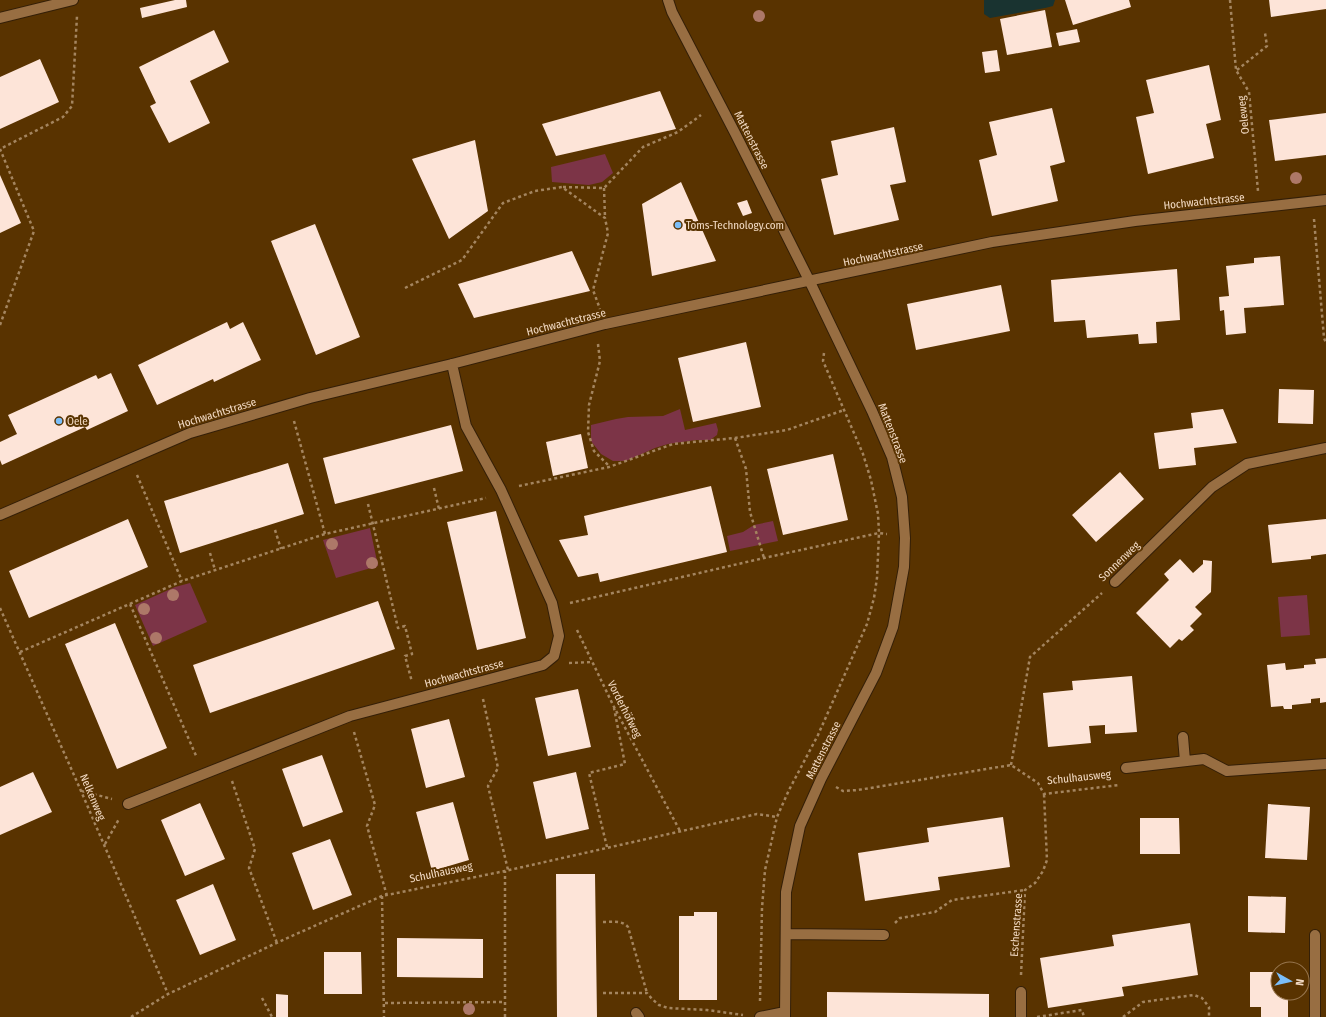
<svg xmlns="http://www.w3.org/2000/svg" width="1326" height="1017" font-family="'Fira Sans Condensed',sans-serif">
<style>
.green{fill:#7c3447}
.water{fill:#193330}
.building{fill:#fde4d8}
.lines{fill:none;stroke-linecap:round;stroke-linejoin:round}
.minor-casing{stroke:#341f07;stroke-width:12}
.path{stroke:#a4855f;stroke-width:2.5;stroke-dasharray:3 3;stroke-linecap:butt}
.minor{stroke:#986e42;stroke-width:10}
.tree{fill:#ad7868}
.poi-dot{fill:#7bbef8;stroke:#593300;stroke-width:1.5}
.labels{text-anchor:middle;stroke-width:4;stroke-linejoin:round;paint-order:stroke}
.street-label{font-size:11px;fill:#f3dbc4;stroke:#593300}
.poi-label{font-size:11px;fill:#f3dbc4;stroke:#593300;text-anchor:start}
</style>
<rect width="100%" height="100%" fill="#593300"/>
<!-- green -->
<path class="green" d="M605 154 613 173 602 182 589 185 552 182 551 167Z
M680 409 685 430 716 423 718 430 717 435 710 440H696L668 444 655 448 626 461H613L601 454 591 441V425L616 419 628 417 663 416Z
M773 521 778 541 730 551 727 536 743 532 754 525Z
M370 528 378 566 336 578 323 540Z
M190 583 207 622 153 646 135 605 175 587Z
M1307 595 1310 635 1281 637 1278 597Z"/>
<!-- water -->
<path class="water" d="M984 0H1055L1053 6 1045 8 990 18 984 14Z"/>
<!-- building -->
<path class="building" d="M175 0H186L187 7 142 18 140 8Z
M1065 0H1129L1131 7 1073 25Z
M1269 0H1326V9L1271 17Z
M1045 10 1052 47 1007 55 1000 19Z
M1077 29 1080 42 1059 46 1056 33Z
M214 30 229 62 190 81 210 123 169 143 150 106 156 103 139 67Z
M997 50 1000 71 985 73 982 52Z
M40 59 59 102 0 129V77Z
M1209 65 1221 120 1206 124 1214 158 1148 174 1136 117 1154 113 1146 80Z
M660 91 676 129 556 156 542 124Z
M1052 108 1065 162 1050 166 1058 201 992 216 979 160 997 155 989 122Z
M1326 113V155L1275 161 1269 120Z
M894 127 906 182 890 185 899 220 834 235 821 179 838 175 831 141Z
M475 140 488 211 449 239 412 159Z
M0 175 21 223 0 233Z
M681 182 716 261 652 276 642 204Z
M747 200 752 213 743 216 737 203Z
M315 224 360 337 316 355 271 241Z
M572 251 590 291 474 318 458 284Z
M1280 256 1284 305 1244 308 1246 333 1226 335 1224 310 1220 311 1219 297 1229 296 1226 266 1254 263V258Z
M1177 269 1180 320 1156 322 1157 343 1139 344 1138 334 1087 338 1085 320 1054 322 1051 280Z
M1001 285 1010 331 916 350 907 304Z
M227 322 230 329 243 322 261 360 214 382 213 379 157 405 138 365Z
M746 342 761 407 693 422 678 358Z
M111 373 128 411 87 430 85 427 2 465 0 460V442L17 434 8 415 96 375 98 379Z
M1279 389 1314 390 1313 424 1278 423Z
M1223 409 1237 443 1194 448 1196 465 1159 469 1154 433 1193 428 1191 413Z
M451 425 463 471 335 504 323 458Z
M581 434 588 468 553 476 546 442Z
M833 454 848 520 783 535 767 469Z
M288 463 304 514 180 553 164 501Z
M1120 472 1144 499 1096 542 1072 515Z
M711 486 727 552 600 582 598 573 578 577 559 540 588 535 584 516Z
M496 511 526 638 477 650 447 522Z
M128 519 148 567 29 618 9 571Z
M1326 519V554L1311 556V559L1272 563 1268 525Z
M1180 559 1193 573 1203 564V560L1212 561 1211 592 1195 607 1202 614 1190 626 1194 630 1182 641 1179 639 1170 648 1136 613 1169 580 1164 574Z
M378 601 395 649 210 713 193 665Z
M115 623 167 748 117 769 65 644Z
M1326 658V702L1320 703V698L1311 699V703L1292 705V709H1284L1283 706 1271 707 1267 665 1285 663 1286 670 1304 668V665L1316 664 1315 659Z
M1132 676 1137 732 1105 734V725L1089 726 1091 743 1048 747 1043 693 1073 690 1072 681Z
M578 689 591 747 548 756 535 698Z
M449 719 465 777 426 788 411 729Z
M322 755 343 812 303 827 282 769Z
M33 772 52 812 0 835V787Z
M576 772 589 829 546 839 533 782Z
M453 802 469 860 432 871 416 812Z
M200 803 225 859 185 876 161 820Z
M1268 804 1310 807 1307 860 1265 858Z
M1003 817 1010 867 938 877 940 890 865 901 858 853 929 842 927 828Z
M1140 818H1179L1180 854H1140Z
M330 839 352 895 313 910 292 853Z
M556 874H595L597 1017H557Z
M213 884 236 940 200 955 176 900Z
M1248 896 1286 897 1285 933 1248 932Z
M694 912H717V1000H679V916H694Z
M1190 923 1198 975 1122 987 1124 996 1048 1008 1040 958 1114 946 1112 935Z
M397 938 483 939V978L397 977Z
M324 952H361L362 994H324Z
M1250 972H1278V993H1288V1017H1261V1007H1250Z
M827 992 989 994V1017H827Z
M276 994 288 995V1017H276Z"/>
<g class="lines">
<!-- minor casing -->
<g class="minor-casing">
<path id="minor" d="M668 0 672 12 735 133 810 282 872 411 892 457 902 497 905 538 904 567 893 627 876 673 821 779 800 826 786 892 785 1017
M0 18 73 0
M0 515 190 433 310 398 452 364 605 324 992 242 1135 221 1326 200
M1115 582 1212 487 1247 464 1326 448
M1183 737 1185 761
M1126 768 1204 759 1227 771 1326 764
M128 804 350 716 543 665 554 656 559 636 552 603 501 490 466 426 452 364
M786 934 884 935
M1021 992V1017
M636 1013 639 1017
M760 1017 785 1012
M1315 1017V935"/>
</g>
<!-- path -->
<path class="path" d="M1230 0 1236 70 1249 92 1258 191
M1237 70 1267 46 1265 33
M563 187 604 188 643 147 678 132 701 115
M604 188 605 217
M1314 219 1324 338 1326 343
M405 288 462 260 503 203 535 191 562 187 605 218 608 233 593 290 600 309
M0 325 34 231 0 149 63 117 72 106 77 16
M598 344 600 361 589 405 588 432 594 451 609 466
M294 421 325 534
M735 438 746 469 750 512 764 558
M137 475 182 581
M519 486 609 467 673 444 735 438 787 430 844 410
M434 488 439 509
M368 504 398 628 405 626 412 654 405 656 412 682
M275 530 281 549
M210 553 215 570
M570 603 764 558 879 533 887 534
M130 604 197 758
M0 608 81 791 168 994
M577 630 613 705 680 831
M20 652 182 581 325 534 486 498
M569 663 593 662
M483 699 498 768 488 786 508 870
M354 732 375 805 367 826 387 896
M1011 765 1030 657 1102 593
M232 781 255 849 249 868 277 943
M836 787 843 791 858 790 1011 765 1038 783 1044 794 1119 785
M82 791 112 799
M105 844 119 819
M607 847 589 773 625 764 614 708
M382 896 384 1017
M603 922C612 922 622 920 628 927L647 993
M895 923 900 918 935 912 952 900 1025 890
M1021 975 1025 890 1035 883 1043 871 1047 860 1044 794
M603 993H647L652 999 659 1005 668 1008 707 1010 743 1015
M262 998 272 1017
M760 1001 762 908 765 870 777 817 789 790 818 735 867 624 874 598 877 578 879 533 878 514 871 480 863 454 823 361 824 353
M385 1003 505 1002
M131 1017 168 994 285 939 382 896 505 871 757 814 777 817
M505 1017V871
M1037 1017 1082 1010 1084 1017
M1123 1017 1143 1002 1194 995 1202 998 1209 1007V1017"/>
<!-- minor -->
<use href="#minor" class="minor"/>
</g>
<!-- trees -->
<g class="tree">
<circle cx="759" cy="16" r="6"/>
<circle cx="1296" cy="178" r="6"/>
<circle cx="332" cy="544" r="6"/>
<circle cx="372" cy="563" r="6"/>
<circle cx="173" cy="595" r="6"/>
<circle cx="144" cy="609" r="6"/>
<circle cx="156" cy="638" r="6"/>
<circle cx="469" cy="1009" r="6"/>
</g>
<!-- markers -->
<g class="poi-dot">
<circle cx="678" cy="225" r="4"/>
<circle cx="59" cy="421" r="4"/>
</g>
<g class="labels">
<!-- street labels -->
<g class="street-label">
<text transform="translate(1243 115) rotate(-96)" y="4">Oeleweg</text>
<text transform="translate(752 140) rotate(63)" y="4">Mattenstrasse</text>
<text transform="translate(1204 201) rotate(-6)" y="4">Hochwachtstrasse</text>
<text transform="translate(883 254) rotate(-12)" y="4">Hochwachtstrasse</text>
<text transform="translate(566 322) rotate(-14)" y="4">Hochwachtstrasse</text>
<text transform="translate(217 413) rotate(-17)" y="4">Hochwachtstrasse</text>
<text transform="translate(893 433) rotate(69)" y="4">Mattenstrasse</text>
<text transform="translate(1119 561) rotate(-44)" y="4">Sonnenweg</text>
<text transform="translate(464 673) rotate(-15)" y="4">Hochwachtstrasse</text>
<text transform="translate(625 709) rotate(63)" y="4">Vorderhöfweg</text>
<text transform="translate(823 750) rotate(-63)" y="4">Mattenstrasse</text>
<text transform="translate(1079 777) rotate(-6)" y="4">Schulhausweg</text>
<text transform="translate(93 797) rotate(67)" y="4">Nelkenweg</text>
<text transform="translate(441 872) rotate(-12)" y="4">Schulhausweg</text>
<text transform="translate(1016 925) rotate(-86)" y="4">Eschenstrasse</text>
</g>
<!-- poi labels -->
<g class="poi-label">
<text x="686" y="229">Toms-Technology.com</text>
<text x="67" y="425">Oele</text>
</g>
</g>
<!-- north arrow -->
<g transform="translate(1290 981) rotate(98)"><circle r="19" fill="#593300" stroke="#97764e"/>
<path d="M0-3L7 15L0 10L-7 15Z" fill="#7bbef8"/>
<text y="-6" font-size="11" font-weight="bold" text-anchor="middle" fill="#f3dbc4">N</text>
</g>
</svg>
